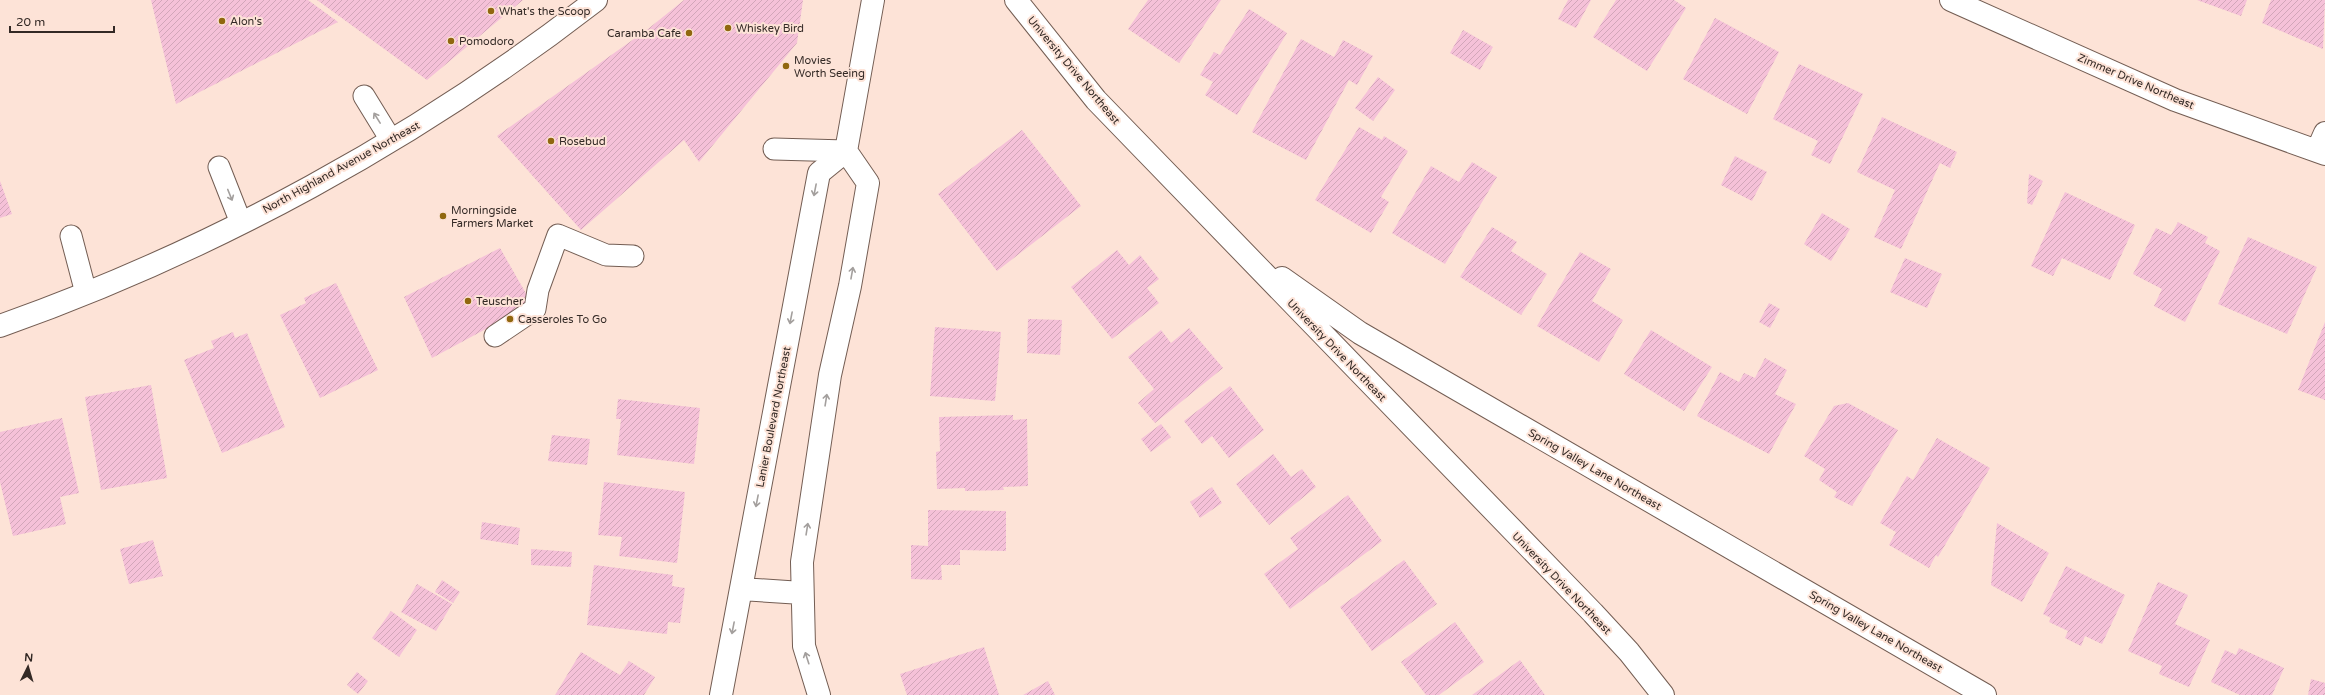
<svg xmlns="http://www.w3.org/2000/svg" width="2325" height="695" font-family="'Varela Round',sans-serif">
<style>
.building{fill:url(#building-hatch)}
.lines{fill:none;stroke-linecap:round;stroke-linejoin:round}
.service-casing{stroke:#735d53;stroke-width:23}
.minor-casing{stroke:#735d53;stroke-width:24}
.tertiary-casing{stroke:#735d53;stroke-width:24}
.service{stroke:#fff;stroke-width:21}
.minor{stroke:#fff;stroke-width:22}
.tertiary{stroke:#fff;stroke-width:22}
.oneway{stroke:#a39f9d}
.poi-dot{fill:#90670e;stroke:#fde3d7;stroke-width:1.5}
.labels{text-anchor:middle;stroke-width:4;stroke-linejoin:round;paint-order:stroke}
.poi-label{font-size:11px;fill:#332925;stroke:#fde3d7;text-anchor:start}
.street-label{font-size:11px;fill:#332925;stroke:#fde3d7}
</style>
<defs>
<pattern id="building-hatch" width="6" height="6" patternUnits="userSpaceOnUse"><rect width="6" height="6" fill="#f5c1d8"/><path d="M-1 1l2-2M0 6l6-6M5 7l2-2" fill="none" stroke="#d2a6b9"/></pattern>
</defs>
<rect width="100%" height="100%" fill="#fde3d7"/>
<!-- building -->
<path class="building" d="M151 0H308L338 22 176 104Z
M317 0H523L427 80Z
M684 0H803L797 43 699 162 684 140 581 230 497 136 648 29Z
M1148 0H1221L1179 63 1128 29Z
M1568 0H1591L1576 28 1558 19Z
M1616 0H1674L1686 8 1647 71 1593 37Z
M2197 0H2247L2241 16Z
M2271 0H2325L2323 49 2262 23Z
M1249 9 1287 33 1237 115 1205 95 1213 82 1200 75 1214 52 1220 55Z
M1715 18 1779 52 1747 114 1683 79Z
M1463 30 1493 47 1480 70 1450 53Z
M1301 39 1334 57 1343 40 1373 56 1357 85 1349 80 1306 160 1252 132Z
M1799 64 1863 94 1830 164 1811 155 1818 141 1773 119Z
M1378 77 1395 90 1373 121 1355 108Z
M1882 117 1957 152 1950 168 1940 163 1901 249 1874 237 1895 190 1857 172Z
M1359 127 1382 140 1384 136 1408 151 1381 197 1389 202 1371 233 1315 200Z
M1022 130 1081 206 997 271 938 194Z
M1735 156 1767 172 1752 201 1721 185Z
M1472 162 1497 177 1445 264 1392 233 1431 166 1459 182Z
M2029 174 2043 181 2032 205 2027 203Z
M0 181 12 214 0 218Z
M2065 192 2135 225 2110 280 2062 258 2053 276 2031 266Z
M1822 213 1850 229 1831 261 1804 244Z
M2178 222 2208 237 2205 243 2220 251 2185 322 2154 306 2162 289 2133 274 2156 228 2171 235Z
M1492 227 1517 242 1511 251 1547 274 1521 315 1460 277Z
M2248 237 2317 267 2287 334 2218 304Z
M500 248 532 304 432 358 404 297Z
M1117 250 1129 265 1140 255 1159 279 1147 288 1159 303 1112 339 1071 287Z
M1580 252 1611 269 1592 301 1623 320 1599 362 1537 326Z
M1905 258 1942 274 1927 308 1890 292Z
M336 283 378 370 320 398 280 315 306 303 304 298Z
M1769 303 1780 309 1770 328 1759 322Z
M1028 319 1062 320 1060 355 1027 353Z
M2325 322V400L2298 390Z
M935 327 1001 332 995 401 930 396Z
M1189 328 1223 368 1155 423 1138 403 1154 389 1128 357 1161 330 1171 343Z
M1651 330 1712 367 1684 411 1624 374Z
M233 332 235 338 247 333 285 427 222 453 184 360 214 348 211 341Z
M1765 358 1787 370 1775 394 1796 404 1769 454 1697 416 1720 372 1739 382 1744 373 1755 378Z
M151 385 167 478 101 490 85 397Z
M1230 386 1264 430 1229 458 1212 436 1202 444 1184 421Z
M618 399 700 408 694 464 617 455 621 419H616Z
M1848 403 1898 430 1852 506 1834 497 1837 492 1819 480 1825 469 1804 456 1834 406Z
M1013 415V420L1027 419 1028 486 1003 487 1004 490 965 491V488L937 489 936 452 940 451 939 417Z
M62 418 79 493 60 497 66 524 13 536 0 482V432Z
M1161 424 1171 437 1151 452 1141 439Z
M552 435 590 439 587 465 548 461Z
M1937 438 1990 468 1938 557 1936 555 1929 568 1889 545 1896 532 1880 523 1907 476 1913 480Z
M1273 454 1291 477 1302 469 1316 487 1269 525 1236 484Z
M604 482 685 492 677 563 619 556 622 537 598 535Z
M1212 487 1222 503 1200 518 1190 502Z
M1348 495 1382 541 1290 609 1264 574 1298 549 1290 538Z
M928 510 1006 511V551L960 550V565H941L942 580 911 579V545L928 546Z
M482 522 520 528 518 545 480 539Z
M1997 523 2049 553 2022 602 1991 585Z
M153 540 163 576 129 584 120 549Z
M531 549 572 552 571 567 531 565Z
M1404 560 1437 604 1372 651 1340 607Z
M594 565 673 575 672 586 685 588 680 623 668 622 667 634 587 625Z
M2066 566 2125 595 2102 644 2085 636 2081 646 2065 638 2068 631 2049 622 2051 618 2043 614Z
M442 580 460 592 453 603 435 592Z
M2158 582 2188 595 2175 624 2210 640 2189 687 2159 674 2162 666 2128 651Z
M417 584 452 604 436 631 401 612Z
M391 611 417 630 399 657 372 638Z
M1455 622 1484 662 1439 695H1426L1401 662Z
M984 647 999 695H907L900 674Z
M2239 648 2284 668 2272 695H2240L2211 682 2225 650 2236 655Z
M581 652 620 675 629 661 655 677 644 695H555Z
M1520 660 1545 695H1472Z
M357 672 368 681 358 694 347 685Z
M2311 679 2325 683V695H2308Z
M1048 681 1055 695H1023Z"/>
<g class="lines">
<!-- service casing -->
<g class="service-casing">
<path id="service" d="M364 96 391 140
M774 149 846 151
M219 167 241 223
M71 236 86 293
M495 336 535 309 538 290 558 235 606 255 633 256"/>
</g>
<!-- minor casing -->
<g class="minor-casing">
<path id="minor" d="M1016 0 1096 100 1593 613 1629 652 1663 695
M1951 0 2175 100 2325 154
M2317 151 2325 133
M1282 278 1360 333 1985 695
M741 589 802 593
M721 695 819 173 846 151 873 0
M819 695 804 646 802 562 830 375 850 286 868 183 846 151"/>
</g>
<!-- tertiary casing -->
<g class="tertiary-casing">
<path id="tertiary" d="M0 326C214 250 417 139 596 0"/>
</g>
<!-- service -->
<use href="#service" class="service"/>
<!-- minor -->
<use href="#minor" class="minor"/>
<!-- tertiary -->
<use href="#tertiary" class="tertiary"/>
</g>
<!-- one-way arrows -->
<defs><path id="oneway-shaft" d="M-6 0H5M1.5-3L5.5 0L1.5 3" fill="none" stroke-width="1.6" stroke-linecap="round" stroke-linejoin="round"/></defs>
<g class="oneway">
<use href="#oneway-shaft" transform="translate(377 118) rotate(-122)"/>
<use href="#oneway-shaft" transform="translate(815 190) rotate(101)"/>
<use href="#oneway-shaft" transform="translate(230 195) rotate(68)"/>
<use href="#oneway-shaft" transform="translate(852 273) rotate(-80)"/>
<use href="#oneway-shaft" transform="translate(791 318) rotate(101)"/>
<use href="#oneway-shaft" transform="translate(826 400) rotate(-81)"/>
<use href="#oneway-shaft" transform="translate(757 501) rotate(101)"/>
<use href="#oneway-shaft" transform="translate(807 529) rotate(-81)"/>
<use href="#oneway-shaft" transform="translate(733 628) rotate(101)"/>
<use href="#oneway-shaft" transform="translate(807 658) rotate(-108)"/>
</g>
<!-- markers -->
<g class="poi-dot">
<circle cx="491" cy="11" r="4"/>
<circle cx="222" cy="21" r="4"/>
<circle cx="728" cy="28" r="4"/>
<circle cx="689" cy="33" r="4"/>
<circle cx="451" cy="41" r="4"/>
<circle cx="786" cy="66" r="4"/>
<circle cx="551" cy="141" r="4"/>
<circle cx="443" cy="216" r="4"/>
<circle cx="468" cy="301" r="4"/>
<circle cx="510" cy="319" r="4"/>
</g>
<g class="labels">
<!-- poi labels -->
<g class="poi-label">
<text x="499" y="15">What's the Scoop</text>
<text x="230" y="25">Alon's</text>
<text x="736" y="32">Whiskey Bird</text>
<text x="681" y="37" text-anchor="end">Caramba Cafe</text>
<text x="459" y="45">Pomodoro</text>
<text x="794" y="64">Movies<tspan x="794" dy="13">Worth Seeing</tspan></text>
<text x="559" y="145">Rosebud</text>
<text x="451" y="214">Morningside<tspan x="451" dy="13">Farmers Market</tspan></text>
<text x="476" y="305">Teuscher</text>
<text x="518" y="323">Casseroles To Go</text>
</g>
<!-- street labels -->
<g class="street-label">
<text transform="translate(1074 70) rotate(50)" y="4">University Drive Northeast</text>
<text transform="translate(2136 81) rotate(23)" y="4">Zimmer Drive Northeast</text>
<text transform="translate(341 167) rotate(-29)" y="4">North Highland Avenue Northeast</text>
<text transform="translate(1337 350) rotate(46)" y="4">University Drive Northeast</text>
<text transform="translate(773 417) rotate(-79)" y="4">Lanier Boulevard Northeast</text>
<text transform="translate(1595 469) rotate(30)" y="4">Spring Valley Lane Northeast</text>
<text transform="translate(1562 583) rotate(46)" y="4">University Drive Northeast</text>
<text transform="translate(1876 631) rotate(30)" y="4">Spring Valley Lane Northeast</text>
</g>
</g>
<!-- north arrow -->
<g transform="translate(28 667) rotate(5)" stroke="#fde3d7" stroke-width="3" paint-order="stroke">
<path d="M0-3L7 15L0 10L-7 15Z" fill="#332925"/>
<text y="-6" font-size="11" font-weight="bold" text-anchor="middle" fill="#332925">N</text>
</g>
<!-- scale -->
<path d="M10 26v6h104v-6" fill="none" stroke="#332925" stroke-width="2"/>
<text x="16" y="26" font-size="12" fill="#332925" stroke="#fde3d7" stroke-width="3" paint-order="stroke">20 m</text>
</svg>
